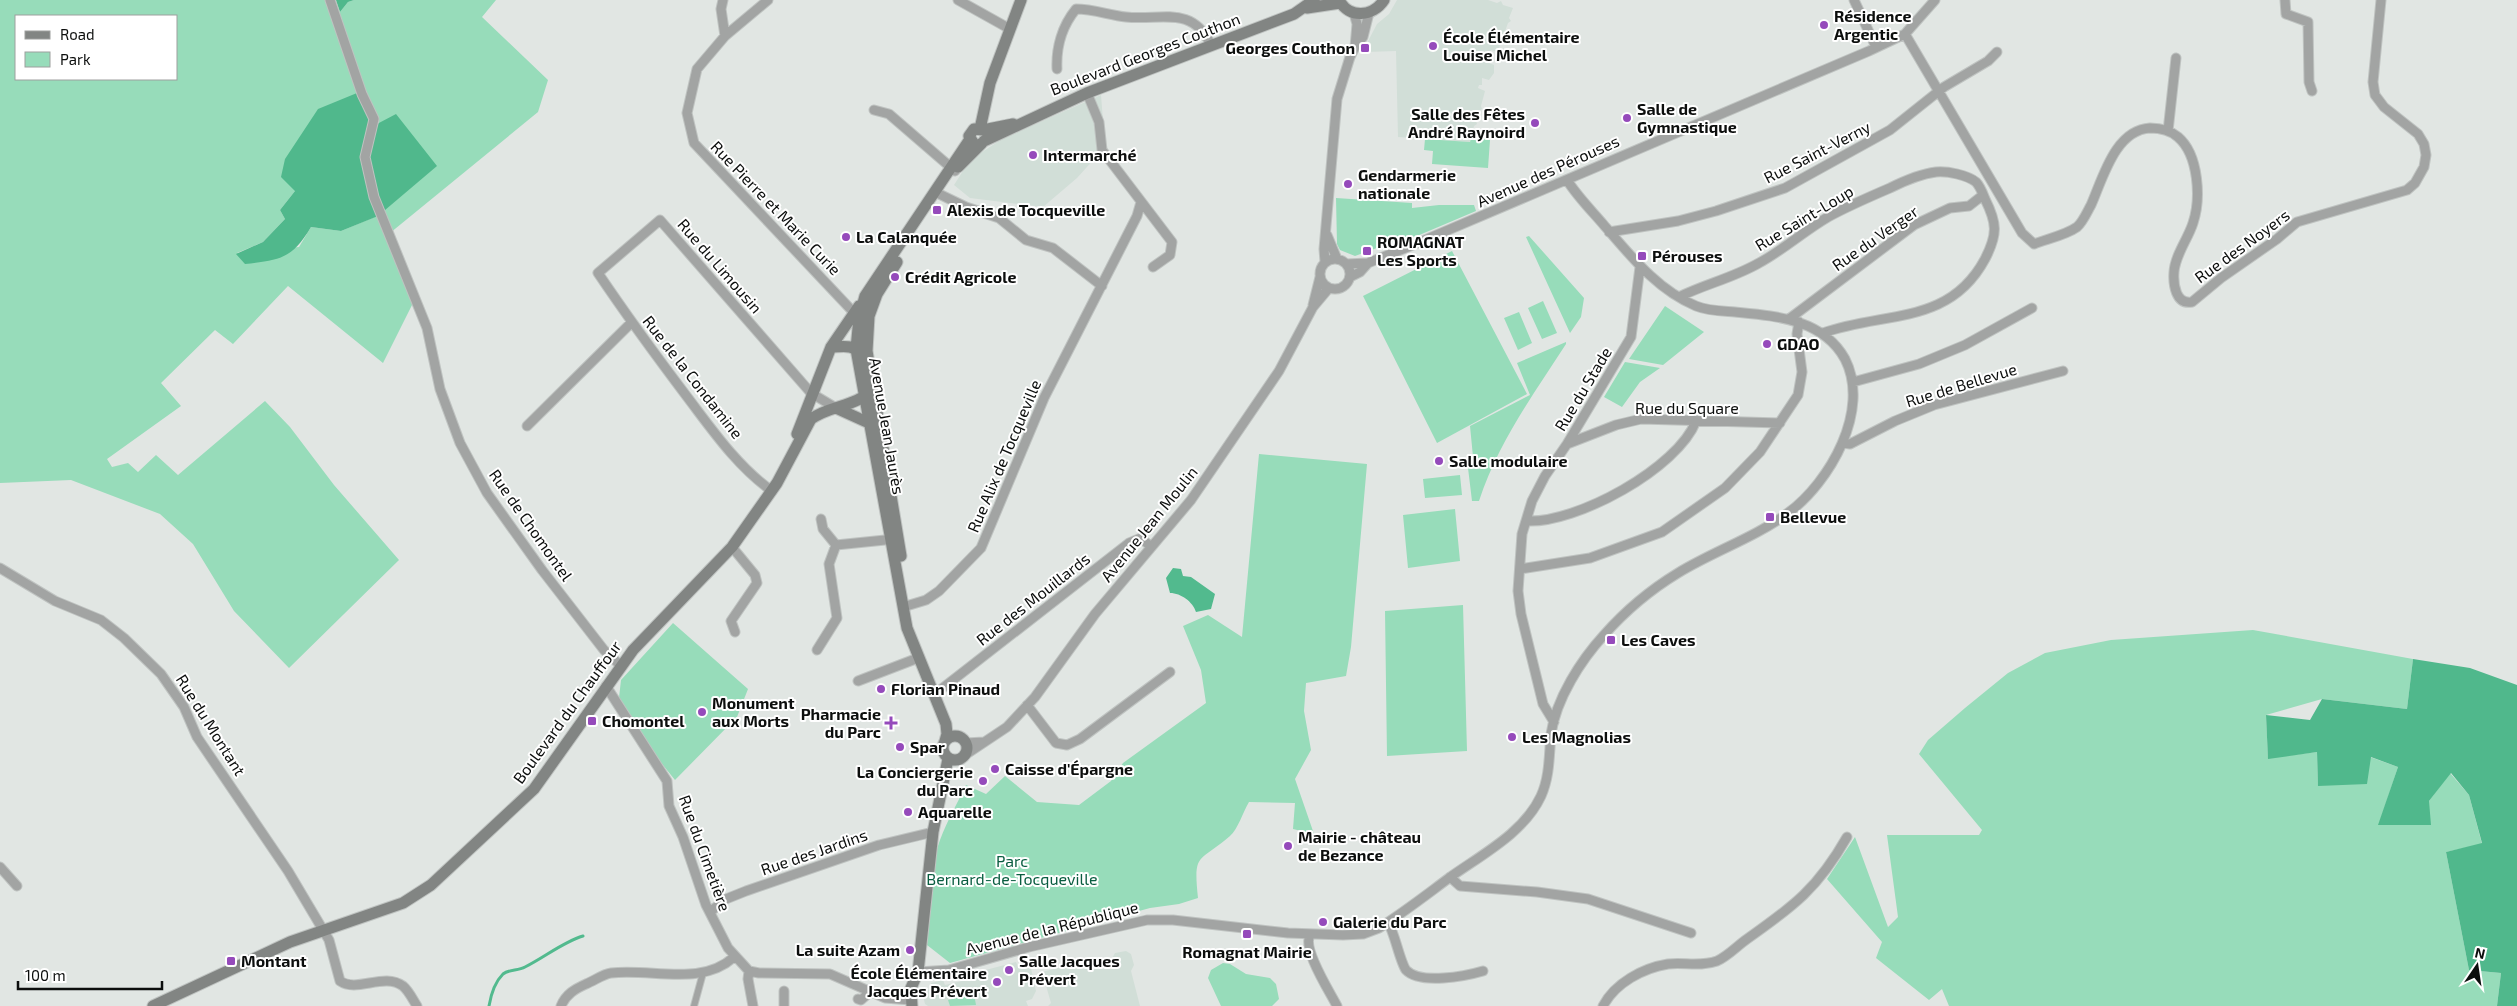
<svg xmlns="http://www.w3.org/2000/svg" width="2517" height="1006" font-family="'Exo 2',sans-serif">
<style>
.built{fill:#d1ded7}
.green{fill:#97dcba;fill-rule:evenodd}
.forest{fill:#50b88c}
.water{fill:#52ba8e}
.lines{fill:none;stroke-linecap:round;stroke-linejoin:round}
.stream{stroke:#52ba8e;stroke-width:3}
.pedestrian-casing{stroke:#bfc3c1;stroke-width:8}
.minor-casing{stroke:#bfc3c1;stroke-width:11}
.secondary-casing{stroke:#bfc3c1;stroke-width:13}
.pedestrian{stroke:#a2a4a3;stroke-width:6}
.minor{stroke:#a2a4a3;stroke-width:9}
.secondary{stroke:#828583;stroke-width:11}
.poi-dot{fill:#954abb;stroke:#fff;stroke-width:2}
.labels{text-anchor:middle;stroke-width:4;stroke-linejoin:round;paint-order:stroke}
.poi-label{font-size:16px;font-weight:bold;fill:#0c0e0d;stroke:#fff;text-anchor:start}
.street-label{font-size:16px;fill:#0c0e0d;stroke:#fff}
.park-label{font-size:16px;fill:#095d40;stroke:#fff}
</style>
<rect width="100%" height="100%" fill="#e1e6e3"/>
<!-- built -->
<path class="built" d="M1397 0H1488L1497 3 1501 1 1503 5 1513 8 1509 18 1511 21 1508 23 1503 37 1504 41 1501 42 1498 52 1491 50 1489 54 1491 56 1489 63 1494 65V73L1489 80 1482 78V85H1479L1478 88 1485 91 1481 106 1482 109 1479 111 1476 121 1477 124 1474 126 1470 142 1398 137 1396 51 1366 52 1368 47 1366 45 1377 24 1389 14Z
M1101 95 1105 147 1077 178 1043 207 970 198 954 185 970 160 1002 139Z
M1126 951 1131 954 1134 965 1131 971 1140 1006H1048L1051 1003 1042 972 1077 963 1079 968 1111 960 1115 953Z
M1029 959 1036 991 1032 999 1026 1001 1028 1006H928L925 1004 922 991 932 989 931 983 943 980 945 985 979 977 978 972 1016 962 1018 967 1025 966 1024 960Z"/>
<!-- green -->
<path class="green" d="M0 0H336L340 12 348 2 354 0H496L482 17 548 80 538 112 390 233 417 295 383 363 288 286 233 344 215 330 161 383 181 406 107 459 112 467 128 463 138 472 156 455 178 475 265 401 290 427 334 485 399 560 289 668 234 611 193 544 160 514 71 480 0 483ZM16 16H176V79H16ZM357 93C375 131 407 140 436 166L377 216 341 231 311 227 299 247 237 253 263 242 285 219 280 210 295 191Z
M1472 135 1490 140 1488 168 1432 164 1433 151 1424 150 1425 139 1470 142Z
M1336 198 1412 203V208L1439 205H1474L1476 211 1417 236 1396 241 1355 256 1340 250 1337 244Z
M1529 236 1584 298 1581 317 1570 333 1526 237Z
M1452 251 1527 394 1437 443 1363 296Z
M1543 301 1557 333 1542 339 1528 308Z
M1665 306 1704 332 1663 365 1629 359Z
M1519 312 1532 343 1518 350 1504 318Z
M1566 342V344C1533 395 1498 443 1479 501H1472L1468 468 1474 467 1470 426 1530 395 1517 363Z
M1625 362 1660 368 1640 382 1622 407 1604 397Z
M1259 454 1367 464 1351 647 1346 676 1306 683 1304 711 1311 750 1295 779 1314 834 1293 829 1295 803 1249 802C1243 812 1238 829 1230 836 1199 863 1193 851 1198 898L1179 904 1150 908 950 963 927 945C930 918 930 874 937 849 944 826 956 806 966 785L986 794 1005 776 1037 802 1079 805 1111 781 1123 763 1206 703 1201 670 1183 626 1208 615 1242 637Z
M1460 475 1462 495 1425 498 1423 479Z
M1455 509 1460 561 1408 568 1403 515Z
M1463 605 1467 751 1387 756 1385 611Z
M673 623 748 689 737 717 675 780 650 749 619 698 621 680Z
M2253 630 2413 659 2407 709 2322 699 2266 715 2268 758 2317 752 2318 785 2370 757 2398 767 2379 824 2429 801 2450 773 2469 795 2482 844 2446 852 2469 970 2501 973 2497 1006H1949L1942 989 1929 1000 1876 958 1882 942 1827 879 1855 837 1888 927 1898 917 1887 835H1979L1982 830 1919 754 1928 740 1965 708 2008 673 2045 653 2111 640Z
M1223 963 1230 964 1246 974 1270 978 1276 984 1279 999 1272 1006H1221L1208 978 1211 970Z
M974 994 976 1005 950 1006 948 1000Z"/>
<!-- forest -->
<path class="forest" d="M336 0H354L348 2 340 12Z
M357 93 365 110 377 124 396 114 437 166 378 216 341 231 311 227C292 259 280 260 245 264L236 254 263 242 285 219 280 210 295 191 281 177 285 159 318 109Z
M2413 659 2470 668 2517 685V1006H2497L2501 973 2469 970 2446 852 2482 843 2469 795 2451 773 2429 801 2431 825H2378L2398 767 2371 757 2367 784 2318 786 2317 752 2268 759 2266 715 2310 720 2322 699 2407 709Z"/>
<!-- water -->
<path class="water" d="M1173 568 1181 569 1183 576 1191 577 1215 594 1211 609 1196 612C1193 602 1181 593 1170 593L1166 578Z"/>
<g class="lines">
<!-- stream -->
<path class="stream" d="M489 1006C491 994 494 983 503 974 509 969 518 971 525 967 545 957 563 942 583 936"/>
<!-- pedestrian casing -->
<g class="pedestrian-casing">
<path id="pedestrian" d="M694 1006 703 973"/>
</g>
<!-- minor casing -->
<g class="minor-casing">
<path id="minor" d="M330 0 362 94 374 119 365 157 374 197 427 328 440 389 460 443 487 493 542 570 604 650 620 665
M723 0 721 9 725 36
M768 0 725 36 697 69 687 113 694 143 858 317
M958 0 1010 29
M1854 0 1876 47
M2285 0 2286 14 2308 22 2309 82 2312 91
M1354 13 1357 24 1355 47
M1905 34 2022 233 2034 244C2047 239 2066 235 2077 227 2083 222 2087 212 2091 205 2103 178 2115 130 2150 128 2161 128 2170 130 2178 137 2199 155 2201 199 2193 223 2188 239 2175 255 2174 272 2173 285 2176 305 2192 302L2221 278 2277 239 2297 222 2407 190 2415 183 2424 167 2426 155 2424 144 2418 134 2384 107 2375 95 2373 82 2381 0
M1057 69C1056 48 1062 26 1076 9 1093 9 1109 15 1126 17 1160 21 1192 4 1211 45
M1087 93 1099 122 1102 150 1172 242 1170 255 1153 267
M874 110 889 114 955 171
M2168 131 2176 58
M935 192 966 207 999 218 1026 240 1053 248 1102 286
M1609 232 1678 221 1716 211 1785 188 1890 130 1944 87 1988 61 1997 52
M1327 235 1337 259
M1320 274a15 15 0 1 1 30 0a15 15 0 1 1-30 0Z
M1325 262 1324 249 1337 99 1350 57 1355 47 1363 37 1369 13
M1346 264 1368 263 1413 245 1869 51 1905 34 1935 0
M1350 277 1360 272 1368 263
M1679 297C1705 284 1733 278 1759 263 1783 250 1804 231 1828 217 1848 206 1869 197 1890 188 1904 181 1920 174 1936 172 1948 171 1967 175 1976 182 1980 186 1983 194 1985 199 1997 223 1998 234 1985 259 1949 326 1884 311 1823 333
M1313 305 1320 277
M1789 319 1914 225 1950 208 1969 206 1983 195
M1853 382 1919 364 1965 345 2032 308
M527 426 631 323
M1843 443 1850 444 1895 421 1934 405 2063 371
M1567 444 1616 425 1641 419 1780 423
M772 491C738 467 713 431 688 398 657 357 627 316 598 273L660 220 811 393 836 408
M821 519 823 529 836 545
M1526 521C1576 524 1678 468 1696 421
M732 547 755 575 757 583 731 621 735 632
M0 568 55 601 101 620 124 638 161 674 184 707 197 737 288 871 329 940 340 981C357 993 384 972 403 986 409 991 413 1000 417 1006
M1520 569 1590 558 1662 532 1725 488 1760 452 1798 395 1802 372 1797 334 1799 322
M903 607 926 600 939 591 981 548 1044 398 1137 216 1141 202
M817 650 837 618 829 564 836 545 895 539
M858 681 918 658
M606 686 667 781 669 806 683 837 706 905 728 948 749 971 759 973 830 974 885 998 911 1000
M935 694 1129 543 1141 538 1150 546
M1027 705 1056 743 1067 745 1080 739 1170 672
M1554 722 1543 704 1521 614 1518 591 1522 534 1532 501 1545 476 1567 444 1631 337 1640 267
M966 743 984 742
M965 755 1007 727 1035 697 1095 614 1191 500 1279 371 1313 307 1329 288
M0 867 17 886
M1450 877 1460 886 1537 892 1588 899 1691 933
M710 912 726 899 746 891 879 845 933 832
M1388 922C1395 934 1400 962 1406 970 1420 985 1466 976 1483 971
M1311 934C1300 946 1330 992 1337 1006
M749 971 748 979 753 1006
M918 972 949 970 1029 947 1147 920H1173L1288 933 1343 935 1363 934 1379 928C1403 913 1426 895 1449 878 1481 855 1524 833 1541 796 1550 776 1549 755 1551 734 1556 699 1581 660 1604 635 1626 610 1650 590 1678 573 1714 551 1754 538 1788 513 1830 482 1871 410 1845 359 1823 319 1776 316 1735 312 1722 311 1708 311 1696 306 1657 290 1630 255 1603 224 1591 210 1577 196 1567 180
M858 999 861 1000 870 992
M561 1006C566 994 575 989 586 984 594 981 603 974 611 973 652 968 701 987 734 957
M784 1006V991
M1603 1006C1615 983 1643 968 1668 964 1684 962 1700 967 1717 961 1728 956 1737 946 1747 939 1794 906 1818 888 1847 837"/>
</g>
<!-- secondary casing -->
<g class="secondary-casing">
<path id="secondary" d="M1339 0C1349 19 1373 17 1384 0
M1307 8 1340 3
M980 129 990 83 1021 0
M984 141 1087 93 1294 14 1314 0
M974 144 969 136 974 129 983 130 1013 124
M958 167 982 143
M897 262 877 294 869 316 867 351 901 556
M831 347C842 347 853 344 860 353
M836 408 869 423
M797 434 831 347 859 306
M943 748a12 12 0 1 1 24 0a12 12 0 1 1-24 0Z
M945 741 947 734 946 724 907 628 856 349 859 318 865 296 970 139
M153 1006 290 942 403 903 431 885 534 789 633 650 732 547 777 483 811 419C832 404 856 408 873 388
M912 1006 911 988 918 972 933 832 948 759"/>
</g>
<!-- pedestrian -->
<use href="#pedestrian" class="pedestrian"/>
<!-- minor -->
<use href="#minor" class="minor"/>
<!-- secondary -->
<use href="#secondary" class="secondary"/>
</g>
<!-- markers -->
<g class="poi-dot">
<circle cx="1824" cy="25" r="5"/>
<circle cx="1433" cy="46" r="5"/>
<rect x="1360" y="43" width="10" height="10" rx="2.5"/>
<circle cx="1627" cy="118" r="5"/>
<circle cx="1535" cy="123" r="5"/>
<circle cx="1033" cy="155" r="5"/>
<circle cx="1348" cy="184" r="5"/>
<rect x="932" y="205" width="10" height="10" rx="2.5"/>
<circle cx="846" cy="237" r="5"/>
<rect x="1362" y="246" width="10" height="10" rx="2.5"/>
<rect x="1637" y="251" width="10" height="10" rx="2.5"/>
<circle cx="895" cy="277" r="5"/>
<circle cx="1767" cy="344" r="5"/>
<circle cx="1439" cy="461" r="5"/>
<rect x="1765" y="512" width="10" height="10" rx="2.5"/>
<rect x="1606" y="635" width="10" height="10" rx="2.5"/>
<circle cx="881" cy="689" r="5"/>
<circle cx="702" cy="712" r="5"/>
<rect x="587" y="716" width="10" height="10" rx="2.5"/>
<path d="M888.5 715.5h5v5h5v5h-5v5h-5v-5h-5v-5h5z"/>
<circle cx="1512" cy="737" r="5"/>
<circle cx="900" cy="747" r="5"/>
<circle cx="995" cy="769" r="5"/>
<circle cx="983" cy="781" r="5"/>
<circle cx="908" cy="812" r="5"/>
<circle cx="1288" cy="846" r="5"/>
<circle cx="1323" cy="922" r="5"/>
<rect x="1242" y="929" width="10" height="10" rx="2.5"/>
<circle cx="910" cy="950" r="5"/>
<rect x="226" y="956" width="10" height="10" rx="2.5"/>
<circle cx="1009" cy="970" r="5"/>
<circle cx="997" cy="982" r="5"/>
</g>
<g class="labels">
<!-- poi labels -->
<g class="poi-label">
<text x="1834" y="22">Résidence<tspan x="1834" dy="18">Argentic</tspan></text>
<text x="1443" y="43">École Élémentaire<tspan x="1443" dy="18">Louise Michel</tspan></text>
<text x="1355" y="54" text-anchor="end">Georges Couthon</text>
<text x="1637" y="115">Salle de<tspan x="1637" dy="18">Gymnastique</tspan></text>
<text x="1525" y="120" text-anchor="end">Salle des Fêtes<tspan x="1525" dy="18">André Raynoird</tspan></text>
<text x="1043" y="161">Intermarché</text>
<text x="1358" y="181">Gendarmerie<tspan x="1358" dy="18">nationale</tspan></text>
<text x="947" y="216">Alexis de Tocqueville</text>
<text x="856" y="243">La Calanquée</text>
<text x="1377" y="248">ROMAGNAT<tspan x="1377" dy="18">Les Sports</tspan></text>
<text x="1652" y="262">Pérouses</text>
<text x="905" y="283">Crédit Agricole</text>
<text x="1777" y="350">GDAO</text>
<text x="1449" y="467">Salle modulaire</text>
<text x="1780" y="523">Bellevue</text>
<text x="1621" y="646">Les Caves</text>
<text x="891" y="695">Florian Pinaud</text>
<text x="712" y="709">Monument<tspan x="712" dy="18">aux Morts</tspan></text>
<text x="881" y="720" text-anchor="end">Pharmacie<tspan x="881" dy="18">du Parc</tspan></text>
<text x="602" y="727">Chomontel</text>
<text x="1522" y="743">Les Magnolias</text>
<text x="910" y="753">Spar</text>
<text x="1005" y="775">Caisse d'Épargne</text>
<text x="973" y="778" text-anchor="end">La Conciergerie<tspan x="973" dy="18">du Parc</tspan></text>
<text x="918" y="818">Aquarelle</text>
<text x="1298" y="843">Mairie - château<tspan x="1298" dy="18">de Bezance</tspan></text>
<text x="1333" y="928">Galerie du Parc</text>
<text x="900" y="956" text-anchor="end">La suite Azam</text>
<text x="1247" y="958" text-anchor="middle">Romagnat Mairie</text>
<text x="241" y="967">Montant</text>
<text x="1019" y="967">Salle Jacques<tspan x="1019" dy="18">Prévert</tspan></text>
<text x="987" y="979" text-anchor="end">École Élémentaire<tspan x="987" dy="18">Jacques Prévert</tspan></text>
</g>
<!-- street labels -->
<g class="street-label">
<text transform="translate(1145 54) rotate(-21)" y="6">Boulevard Georges Couthon</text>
<text transform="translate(1817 152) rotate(-27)" y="6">Rue Saint-Verny</text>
<text transform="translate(1548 171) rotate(-24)" y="6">Avenue des Pérouses</text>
<text transform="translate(776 208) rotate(46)" y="6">Rue Pierre et Marie Curie</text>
<text transform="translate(1804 218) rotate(-31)" y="6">Rue Saint-Loup</text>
<text transform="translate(1875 238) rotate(-35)" y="6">Rue du Verger</text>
<text transform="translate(2242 246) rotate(-36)" y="6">Rue des Noyers</text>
<text transform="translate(720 266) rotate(49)" y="6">Rue du Limousin</text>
<text transform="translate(693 377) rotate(52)" y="6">Rue de la Condamine</text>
<text transform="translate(1961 385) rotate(-17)" y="6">Rue de Bellevue</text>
<text transform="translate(1583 389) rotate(-59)" y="6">Rue du Stade</text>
<text x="1687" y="414">Rue du Square</text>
<text transform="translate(887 426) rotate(80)" y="6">Avenue Jean Jaurès</text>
<text transform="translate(1004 456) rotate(-67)" y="6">Rue Alix de Tocqueville</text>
<text transform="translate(1149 524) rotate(-51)" y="6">Avenue Jean Moulin</text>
<text transform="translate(531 525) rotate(55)" y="6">Rue de Chomontel</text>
<text transform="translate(1033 599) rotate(-38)" y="6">Rue des Mouillards</text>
<text transform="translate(567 712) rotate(-54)" y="6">Boulevard du Chauffour</text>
<text transform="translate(211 725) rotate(58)" y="6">Rue du Montant</text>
<text transform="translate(814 852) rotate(-19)" y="6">Rue des Jardins</text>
<text transform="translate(705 853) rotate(70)" y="6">Rue du Cimetière</text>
<text transform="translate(1052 928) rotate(-14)" y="6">Avenue de la République</text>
</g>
<!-- park labels -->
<g class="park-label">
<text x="1012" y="867">Parc<tspan x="1012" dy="18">Bernard-de-Tocqueville</tspan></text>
</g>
</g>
<!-- legend -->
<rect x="15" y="15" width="162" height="65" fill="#ffffff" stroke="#9e9f9e"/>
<rect x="25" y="31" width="25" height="8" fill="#828583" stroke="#9e9f9e"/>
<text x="60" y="40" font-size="15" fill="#0c0e0d">Road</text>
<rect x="25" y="52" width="25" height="15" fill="#97dcba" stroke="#9e9f9e"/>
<text x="60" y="65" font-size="15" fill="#0c0e0d">Park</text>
<!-- north arrow -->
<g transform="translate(2477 966) rotate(13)" stroke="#ffffff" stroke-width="4" paint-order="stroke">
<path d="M0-4L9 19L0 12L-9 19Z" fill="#0c0e0d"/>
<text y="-8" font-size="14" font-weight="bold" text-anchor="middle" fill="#0c0e0d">N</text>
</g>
<!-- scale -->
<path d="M18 981v8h144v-8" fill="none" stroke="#0c0e0d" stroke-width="2.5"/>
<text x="25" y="981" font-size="15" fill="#0c0e0d" stroke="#ffffff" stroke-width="4" paint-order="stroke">100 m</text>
</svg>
